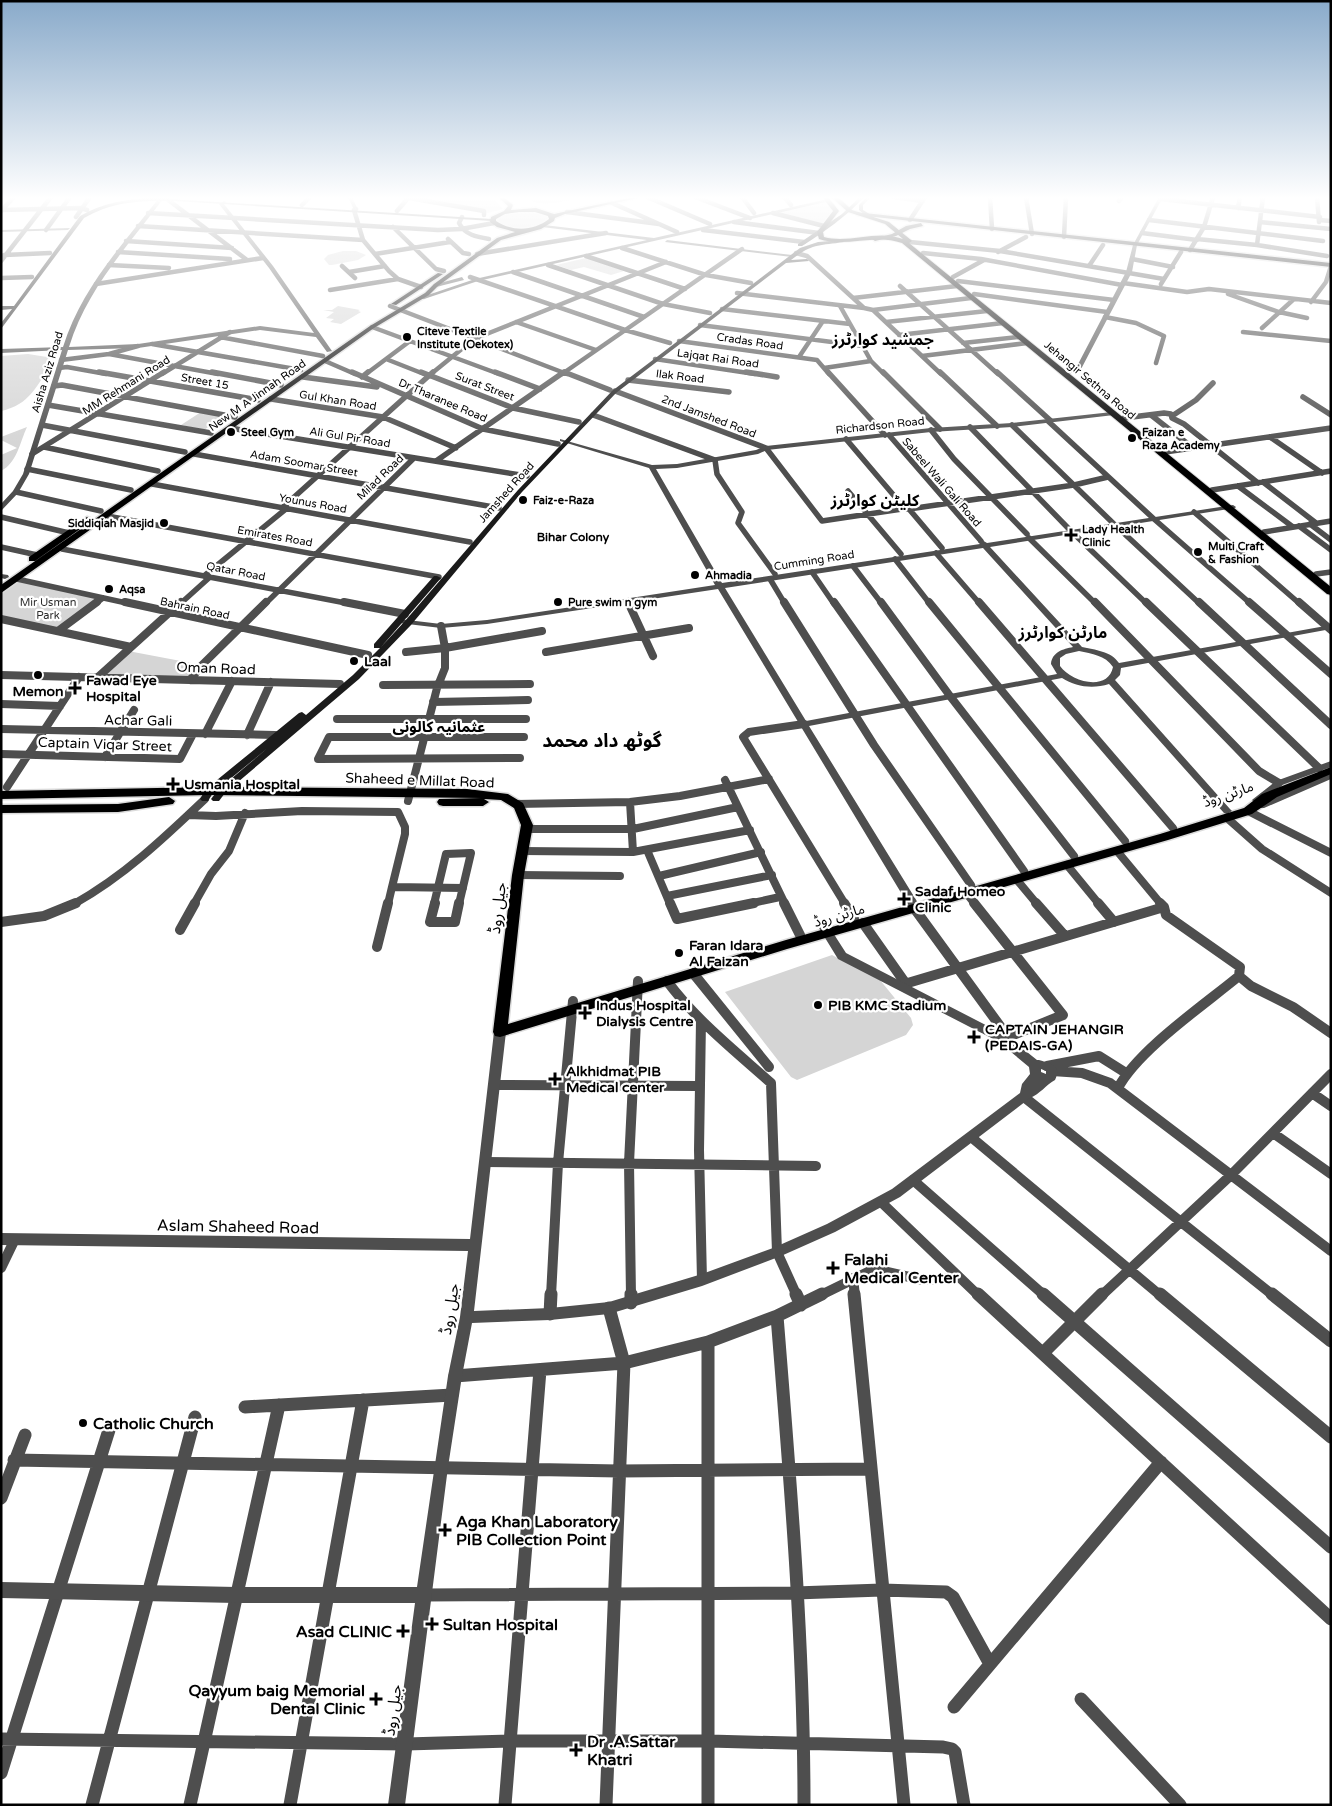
<svg xmlns="http://www.w3.org/2000/svg" width="1332" height="1806" font-family="'Varela Round','Noto Sans Arabic',sans-serif">
<style>
.green{fill:#d5d5d5}
.lines{fill:none;stroke-linecap:round;stroke-linejoin:round}
.primary-casing{stroke:#dbdbdb;stroke-width:3}
.trunk-casing{stroke:#dbdbdb;stroke-width:2}
.minor-far4{stroke:#4e4e4e;stroke-width:4.5}
.minor-far3{stroke:#4e4e4e;stroke-width:5.5}
.minor-far2{stroke:#4e4e4e;stroke-width:8}
.minor-far1{stroke:#4e4e4e;stroke-width:10}
.minor{stroke:#4e4e4e;stroke-width:13}
.tertiary{fill:#4e4e4e;fill-rule:evenodd}
.secondary{fill:#1b1b1b;fill-rule:evenodd}
.primary{fill:#000;fill-rule:evenodd}
.trunk{fill:#000;fill-rule:evenodd}
.poi-dot{fill:#000;stroke:#fff;stroke-width:2}
.labels{text-anchor:middle;stroke-width:4.5;stroke-linejoin:round;paint-order:stroke}
.far-poi-label{font-size:11px;font-weight:bold;fill:#000;stroke:#fff;text-anchor:start}
.far-street-label{font-size:11px;fill:#000;stroke:#fff}
.far-park-label{font-size:11px;fill:#2c2c2c;stroke:#fff}
.far-neighbourhood-label{font-size:12px;font-weight:bold;fill:#000;stroke:#fff}
.poi-label{font-size:14px;font-weight:bold;fill:#000;stroke:#fff;text-anchor:start}
.street-label{font-size:14px;fill:#000;stroke:#fff}
.neighbourhood-label{font-size:15px;font-weight:bold;fill:#000;stroke:#fff}
.far-district-label{font-size:16px;font-weight:bold;fill:#000;stroke:#fff}
.near-street-label{font-size:16px;fill:#000;stroke:#fff}
.near-poi-label{font-size:16px;font-weight:bold;fill:#000;stroke:#fff;text-anchor:start}
.district-label{font-size:19px;font-weight:bold;fill:#000;stroke:#fff}
</style>
<rect width="100%" height="100%" fill="#fff"/>
<!-- green -->
<path class="green" d="M412 197H492L503 209 487 213 486 211Z
M525 197H585C566 200 541 210 525 197Z
M828 200 836 211 824 226 774 213Z
M527 211 547 216 549 220C537 231 507 233 496 220 502 211 516 212 527 211Z
M343 251H356L366 255 358 260 332 265H329L324 259 328 255Z
M586 258 624 271 611 275 584 267 571 270 556 265Z
M338 306 360 310 358 311 361 312 341 324 330 322 334 319 326 318 334 312 323 310H332Z
M28 354 47 357 52 363C37 385 30 405 1 411V356Z
M201 412 224 416 204 430 181 425Z
M27 427C20 442 17 463 1 471V462L3 461 1 460V455L17 448 1 440V437Z
M17 579 103 598 58 631 1 619V590Z
M128 651 202 665 190 680 98 677Z
M832 955 880 980 911 1018 913 1025 906 1035 797 1080 791 1077 725 992Z"/>
<g class="lines">
<!-- primary casing -->
<g class="primary-casing">
<path id="primary" d="M498 197H504L513 205 511 210 536 208 554 214 633 197H643L565 214 555 218 554 221 541 229 501 240 438 286 429 295 374 328 1 593V585L370 326 425 293 434 284 497 238 515 232 497 227 490 222 491 217 504 211 508 206ZM519 212H535L548 216 549 219C534 231 512 232 496 221V219L505 214Z
M855 212 1331 263V267L857 215Z
M921 223 923 226 910 229 896 236 875 241 872 239 892 234 906 226Z
M438 273 443 274 396 305 391 304Z
M87 517 90 518V522L35 561H29V557Z
M1331 767V774L1277 797 1252 814 1168 840 787 949 500 1037 495 1036 493 1032 512 875 521 825 514 808 501 800 484 799 489 802 483 806H443L439 805 437 802 439 799 481 798 209 795 1 799V791L209 787 467 789 508 794 523 803 533 825 524 875 508 1024 786 940 1160 834 1244 808 1262 794Z
M169 797 175 801 173 804 118 812 1 813V805L118 804Z"/>
</g>
<!-- trunk casing -->
<g class="trunk-casing">
<path id="trunk" d="M822 197H828L839 211 823 232 824 237C850 244 877 229 903 239L885 224 848 212 831 197H838L852 210 889 222 911 240 912 241 909 243 1331 587V595L1327 594 902 243C875 233 846 248 819 239L817 232 833 211Z"/>
</g>
<!-- minor-far4 -->
<path class="minor-far4" d="M647 197 710 224
M695 197 750 218
M742 197 754 213
M784 197 791 205
M894 197 923 201
M990 197 992 229
M1026 197 1032 234
M1317 197 1319 222
M409 198 484 211V215
M167 199 247 260
M1161 199 1320 217
M1119 201 1122 197
M612 203 677 232
M302 205 310 197
M1238 208 1240 197
M356 209 354 210 363 240 389 271 398 279 421 287
M1 210 81 208 87 210
M1 211 14 197
M397 211 409 197
M567 212 659 224
M148 213 438 230 461 229 494 223
M773 213 824 226
M76 217 90 197
M462 217 459 223C465 235 477 237 489 239
M910 220 925 197
M1149 220 1323 241
M1319 220 1331 221
M734 222 819 233
M1260 222 1331 229
M138 226 363 240
M393 227 436 269 444 271
M46 230 70 197
M703 230 804 242
M1142 233 1197 240
M1064 237 1066 197
M448 239 463 253 469 254
M1197 239 1257 245 1263 197
M126 241 232 248
M910 242 1000 251 1164 279
M1257 245 1327 256
M622 248 706 275 751 283
M1190 250 1204 227 1213 197
M118 252 230 259
M998 252 1026 237
M796 253 807 256 864 308 873 310 941 374
M923 253 981 259 1122 285
M375 254 450 242
M477 254 606 233
M4 255 50 253
M586 256 685 289
M1132 259 1173 267
M1 261 51 197
M109 265 169 268
M548 265 663 304 710 313
M342 266 355 278
M1089 266 1103 245
M349 272 385 266
M513 272 644 317
M470 277 625 330 670 343
M953 277 984 260
M1 278 32 277
M958 281 1114 300
M1123 283 1187 292 1209 289 1331 303
M96 284 263 258
M1161 284 1181 252
M900 286 998 374
M330 290 398 279
M737 293 864 308
M974 294 1107 312
M1228 294 1279 312 1307 318
M853 298 957 286
M1311 302 1326 282 1331 266
M390 306 567 374
M840 306 871 361 884 374
M722 309 850 324
M873 310 971 298
M1105 317 1136 323 1164 336 1156 363
M516 322 596 350
M886 322 987 311
M700 325 863 346
M372 327 499 374
M1262 328 1294 299
M1243 332 1331 341
M899 335 1003 323
M220 337 323 356
M679 341 817 360 829 374
M963 343 1019 337
M152 344 301 370
M109 354 218 374
M922 356 1027 343
M799 357 823 321
M386 359 424 374
M655 359 755 374
M61 360 109 354 138 346
M325 361 355 374
M59 368 67 367 106 374
M824 368 871 361
M162 374 230 332
M366 374 410 341
M431 374 474 339 666 262
M562 374 742 249"/>
<!-- minor-far3 -->
<path class="minor-far3" d="M99 372 258 400
M212 372 281 385
M352 372 483 429 558 444
M421 372 513 408 579 422
M495 372 540 389
M564 372 610 390
M746 372 777 377
M828 372 885 435
M883 372 940 429
M940 372 997 426
M997 372 1051 421
M303 377 377 387
M362 377 368 372
M628 380 729 392
M54 386 62 385 235 417
M615 391 766 448 822 521 902 509
M1303 397 1331 415
M271 399 383 417 456 448
M48 405 211 433
M593 415 715 460 717 474 742 512 738 523 775 574
M1151 415 1193 448
M1172 416 1196 400 1213 383
M1124 418 1164 413 1171 414 1172 418 1184 424 1258 483
M1048 421 1154 519 1251 604
M42 425 185 452
M1012 425 1115 525 1200 604
M970 427 1068 528
M230 428 527 476
M931 430 954 459 1027 534
M889 435 981 541
M1270 437 1322 473
M846 439 896 498 902 509H909L942 548
M44 447 158 471
M1165 452 1331 428
M32 454 164 372
M194 454 499 508
M436 461 564 372
M27 469 131 490
M1263 482 1316 523
M152 484 470 542
M1238 486 1293 527
M1212 490 1331 471
M848 491 901 554
M16 492 101 511
M282 508 433 372
M909 509 1074 485 1108 477
M1194 512 1300 604
M107 516 439 577
M1 517 69 533
M1310 524 1331 540
M1299 526 1331 550
M1072 532 1147 604
M1264 532 1331 521
M1029 538 1096 604
M1 547 37 555
M62 549 351 604
M936 553 980 604
M895 559 930 604
M853 566 882 604
M812 572 834 604
M1316 574 1331 572
M204 576 287 508
M17 579 131 604
M770 579 785 604
M627 601 628 604
M95 604 103 598
M180 604 210 577
M265 604 414 458"/>
<!-- minor-far2 -->
<path class="minor-far2" d="M125 602 368 655
M344 602 405 614
M628 602 653 656
M784 602 874 745 971 885
M834 602 1024 871
M881 602 950 696 1074 856
M929 602 1125 841
M979 602 1173 828
M1095 602 1259 771 1279 783
M1146 602 1319 768
M1199 602 1331 725
M1249 602 1331 674
M1299 602 1331 630
M1 619 131 647
M58 631 97 602
M406 652 445 648 542 631
M546 652 689 628
M1 675 340 684
M98 677 181 602
M190 680 202 665 266 602
M383 685 530 684
M433 702 528 700
M1 704 60 706
M337 719H526
M804 724 749 732 743 737 845 904
M1 729 275 735
M205 734 232 681
M247 735 271 682
M1 754 180 759 193 734
M105 757 134 710
M520 758 318 759 329 737H524
M725 780 785 904
M7 787 79 677
M408 801 437 688 445 668V648L441 626
M630 802 633 852
M516 804 630 802 680 796 769 779
M1248 811 1331 853
M188 815 216 816 302 811 398 812 405 827V834L392 887
M1227 818 1262 849 1331 893
M526 829H633L738 807
M647 850 670 904
M522 851 633 852 750 830
M1117 851 1161 904
M1067 865 1099 904
M518 875 620 876
M659 876 761 852
M1017 880 1037 904
M967 894 975 904
M667 896 772 875
M74 904C124 876 164 838 205 799
M194 904 211 874 229 851 245 813
M388 904 392 887 463 888
M434 904 446 854 471 853 459 904
M748 904 780 897"/>
<!-- minor-far1 -->
<path class="minor-far1" d="M435 903 430 922H455L459 903
M670 903 677 919 754 903
M784 903 800 935
M844 903 854 919
M974 903 1063 1015 1003 1039
M1036 903 1065 936
M1098 903 1114 922
M1160 903 1164 907 1166 915 1240 967 1239 976 1251 986 1293 1007 1331 1033
M914 908 1008 1037
M1 922 44 916 76 903
M863 923 906 984
M180 930 195 903
M377 947 388 903
M693 973 769 1067
M667 981C696 1020 735 1051 771 1083L777 1252 797 1296
M901 985 1164 907
M701 1020 699 1150 702 1280
M1047 1066 1099 1056 1126 1073
M1052 1071 1082 1073 1110 1083 1331 1251
M494 1085 698 1086
M1118 1088C1138 1050 1204 1005 1239 976
M1312 1093 1331 1106
M1024 1097 1274 1296
M1273 1133 1331 1174
M971 1137 1161 1296
M485 1162 816 1166
M913 1180 1045 1296
M881 1202 979 1296
M1 1268 15 1239
M853 1278 855 1296
M551 1296 558 1163 573 1001
M631 1296 629 1163 638 981
M819 1296 874 1269 923 1280 959 1277
M1101 1296 1230 1176 1331 1074"/>
<!-- minor -->
<path class="minor" d="M631 1294V1303
M796 1294 801 1305
M854 1294 904 1805
M978 1294 1331 1619
M1043 1294 1331 1547
M1160 1294 1331 1437
M1272 1294 1331 1341
M550 1314 551 1294
M777 1316C790 1478 804 1643 804 1805
M708 1342V1805
M1043 1353 1102 1294
M455 1376 624 1363 708 1342 777 1316 822 1294
M245 1407 452 1395
M14 1460 619 1471 870 1469
M1 1498 25 1435
M425 1595 795 1593 882 1590 946 1592 953 1597 990 1664
M1081 1699 1180 1805
M954 1707 1161 1462
M1 1739 406 1744 510 1741H709L943 1747 952 1749 955 1752 964 1805
M1 1773 109 1430
M92 1805 195 1417
M190 1805 279 1405
M290 1805 363 1400
M505 1805 540 1370
M606 1805 624 1363 609 1308"/>
<!-- tertiary -->
<path class="tertiary" d="M348 197H352L358 210H354Z
M1159 197H1163L1137 245 1132 272 1080 371 1067 374V372L1075 370 1126 272 1133 245Z
M159 198 163 199C127 247 87 289 69 347L138 344 260 326 314 333 269 268 219 204 224 201 226 202 224 204 273 266 332 351 327 352 316 337 260 330 138 348 68 350 29 474 18 493 1 511V504L13 491 23 474 62 350 1 353V349L63 347C81 289 122 245 159 198Z
M828 199 830 201 478 281 424 299 419 298 475 279 647 240 542 227 544 225 654 238Z
M70 228 68 230 1 232V230Z
M667 240 792 255 794 256 792 257 665 242Z
M462 277 464 280 436 287 433 285Z
M1112 412 1115 414 1114 415 1012 427 931 432 767 450 758 454 677 468 656 469 722 583 980 544 978 542 982 540 987 543 1233 505 1236 507 1235 508 990 547 1082 647C1095 650 1111 651 1119 663L1331 625V629L1121 668 1120 675 1115 680 1230 809 1232 811 1227 814 1224 813 1109 684C1093 689 1076 687 1062 678L809 726 918 903 913 907 909 906 718 589 487 624 441 628 399 623 395 621 399 619 441 624 487 620 715 585 649 468 560 441V439L652 465 677 464 756 450 766 446 931 428 1012 423ZM983 548 1073 647C1063 649 1052 652 1051 664L1057 674 806 721 725 588ZM1079 651C1092 654 1105 655 1113 667 1108 692 1071 682 1060 666V658L1066 654Z
M1 574 8 575 9 577 5 579 1 578Z
M1331 761V767L1282 785 1260 802H1254L1252 800 1276 781Z
M1331 772V779L1264 808H1258L1256 806 1258 804Z
M824 924 828 925 846 953 1007 1036 1037 1060H1039C1051 1064 1062 1065 1055 1080 1046 1085 1040 1094 1030 1098L900 1197 835 1232 781 1256 702 1286 609 1314 550 1320 472 1323 462 1376 448 1467 405 1805H388L415 1603H236L1 1598V1582L236 1587H417L448 1376 460 1317 468 1251 1 1245V1233L470 1239 494 1032 496 1029 500 1028 504 1029 506 1032 474 1311 550 1308 609 1302 702 1274 773 1248 827 1224 892 1189 1020 1093 1022 1084 1030 1074 1029 1067 999 1042 838 959 819 928ZM1041 1069 1046 1071V1074L1041 1072Z"/>
<!-- secondary -->
<path class="secondary" d="M860 197H864C846 217 824 232 802 246H798V244L842 214Z
M867 197H871L863 205V210L874 217V219H870L859 210V205Z
M152 198 492 219 494 220 492 221 176 201C143 200 113 201 84 218L1 329V323L12 309 1 310V306H14L80 216C103 203 126 199 152 198Z
M842 240 844 242C818 246 813 243 791 260L807 259 809 261 786 263 616 393 522 492 411 625 359 679 225 793 219 801H213L211 799 219 789 269 747 213 793 208 801H202L200 799 206 789 299 713 302 712 306 715 353 675 380 648H374V644L434 576H437L441 578 381 647 405 621 518 490 612 391 800 248 818 242Z"/>
<!-- primary -->
<use href="#primary" class="primary"/>
<!-- trunk -->
<use href="#trunk" class="trunk"/>
</g>
<!-- sky -->
<linearGradient id="sky" x2="0" y2="1"><stop stop-color="#89aaca"/><stop offset="0.44" stop-color="#fff"/><stop offset="1" stop-color="#fff" stop-opacity="0"/></linearGradient>
<rect width="1332" height="450" fill="url(#sky)"/>
<!-- markers -->
<g class="poi-dot">
<circle cx="407" cy="337" r="5"/>
<circle cx="231" cy="432" r="5"/>
<circle cx="1132" cy="438" r="5"/>
<circle cx="523" cy="500" r="5"/>
<circle cx="164" cy="523" r="5"/>
<path d="M1068.5 527.5h5v5h5v5h-5v5h-5v-5h-5v-5h5z"/>
<circle cx="1198" cy="552" r="5"/>
<circle cx="695" cy="575" r="5"/>
<circle cx="109" cy="589" r="5"/>
<circle cx="558" cy="602" r="5"/>
<circle cx="354" cy="661" r="5"/>
<circle cx="38" cy="675" r="5"/>
<path d="M72.5 680.5h5v5h5v5h-5v5h-5v-5h-5v-5h5z"/>
<path d="M170.5 776.5h5v5h5v5h-5v5h-5v-5h-5v-5h5z"/>
<path d="M901.5 891.5h5v5h5v5h-5v5h-5v-5h-5v-5h5z"/>
<circle cx="679" cy="953" r="5"/>
<circle cx="818" cy="1005" r="5"/>
<path d="M582.5 1005.5h5v5h5v5h-5v5h-5v-5h-5v-5h5z"/>
<path d="M971.5 1029.5h5v5h5v5h-5v5h-5v-5h-5v-5h5z"/>
<path d="M552.5 1071.5h5v5h5v5h-5v5h-5v-5h-5v-5h5z"/>
<path d="M830.5 1260.5h5v5h5v5h-5v5h-5v-5h-5v-5h5z"/>
<circle cx="83" cy="1423" r="5"/>
<path d="M442.5 1522.5h5v5h5v5h-5v5h-5v-5h-5v-5h5z"/>
<path d="M429.5 1616.5h5v5h5v5h-5v5h-5v-5h-5v-5h5z"/>
<path d="M400.5 1623.5h5v5h5v5h-5v5h-5v-5h-5v-5h5z"/>
<path d="M373.5 1691.5h5v5h5v5h-5v5h-5v-5h-5v-5h5z"/>
<path d="M573.5 1742.5h5v5h5v5h-5v5h-5v-5h-5v-5h5z"/>
</g>
<g class="labels">
<!-- far-poi labels -->
<g class="far-poi-label">
<text x="417" y="335">Citeve Textile<tspan x="417" dy="13">Institute (Oekotex)</tspan></text>
<text x="241" y="436">Steel Gym</text>
<text x="1142" y="436">Faizan e<tspan x="1142" dy="13">Raza Academy</tspan></text>
<text x="533" y="504">Faiz-e-Raza</text>
<text x="154" y="527" text-anchor="end">Siddiqiah Masjid</text>
<text x="1082" y="533">Lady Health<tspan x="1082" dy="13">Clinic</tspan></text>
<text x="1208" y="550">Multi Craft<tspan x="1208" dy="13">&amp; Fashion</tspan></text>
<text x="705" y="579">Ahmadia</text>
<text x="119" y="593">Aqsa</text>
<text x="568" y="606">Pure swim n gym</text>
</g>
<!-- far-street labels -->
<g class="far-street-label">
<text transform="translate(750 341) rotate(8)" y="4">Cradas Road</text>
<text transform="translate(718 358) rotate(8)" y="4">Lajqat Rai Road</text>
<text transform="translate(47 372) rotate(-73)" y="4">Aisha Aziz Road</text>
<text transform="translate(680 376) rotate(7)" y="4">Ilak Road</text>
<text transform="translate(1090 380) rotate(40)" y="4">Jehangir Sethna Road</text>
<text transform="translate(205 381) rotate(10)" y="4">Street 15</text>
<text transform="translate(126 385) rotate(-32)" y="4">MM Rehmani Road</text>
<text transform="translate(485 386) rotate(21)" y="4">Surat Street</text>
<text transform="translate(257 395) rotate(-35)" y="4">New M A Jinnah Road</text>
<text transform="translate(338 400) rotate(9)" y="4">Gul Khan Road</text>
<text transform="translate(443 400) rotate(23)" y="4">Dr Tharanee Road</text>
<text transform="translate(709 416) rotate(21)" y="4">2nd Jamshed Road</text>
<text transform="translate(880 425) rotate(-6)" y="4">Richardson Road</text>
<text transform="translate(350 437) rotate(9)" y="4">Ali Gul Pir Road</text>
<text transform="translate(304 463) rotate(10)" y="4">Adam Soomar Street</text>
<text transform="translate(380 477) rotate(-44)" y="4">Milad Road</text>
<text transform="translate(942 482) rotate(49)" y="4">Sabeel Wali Gali Road</text>
<text transform="translate(506 492) rotate(-48)" y="4">Jamshed Road</text>
<text transform="translate(313 503) rotate(10)" y="4">Younus Road</text>
<text transform="translate(275 536) rotate(10)" y="4">Emirates Road</text>
<text transform="translate(814 560) rotate(-9)" y="4">Cumming Road</text>
<text transform="translate(236 571) rotate(11)" y="4">Qatar Road</text>
<text transform="translate(195 608) rotate(12)" y="4">Bahrain Road</text>
</g>
<!-- far-park labels -->
<g class="far-park-label">
<text x="48" y="606">Mir Usman<tspan x="48" dy="13">Park</tspan></text>
</g>
<!-- far-neighbourhood labels -->
<g class="far-neighbourhood-label">
<text x="573" y="541">Bihar Colony</text>
</g>
<!-- poi labels -->
<g class="poi-label">
<text x="364" y="666">Laal</text>
<text x="86" y="685">Fawad Eye<tspan x="86" dy="16">Hospital</tspan></text>
<text x="38" y="696" text-anchor="middle">Memon</text>
<text x="184" y="789">Usmania Hospital</text>
<text x="915" y="896">Sadaf Homeo<tspan x="915" dy="16">Clinic</tspan></text>
<text x="689" y="950">Faran Idara<tspan x="689" dy="16">Al Faizan</tspan></text>
<text x="596" y="1010">Indus Hospital<tspan x="596" dy="16">Dialysis Centre</tspan></text>
<text x="828" y="1010">PIB KMC Stadium</text>
<text x="985" y="1034">CAPTAIN JEHANGIR<tspan x="985" dy="16">(PEDAIS-GA)</tspan></text>
<text x="566" y="1076">Alkhidmat PIB<tspan x="566" dy="16">Medical center</tspan></text>
</g>
<!-- street labels -->
<g class="street-label">
<text transform="translate(216 668) rotate(2)" y="5">Oman Road</text>
<text transform="translate(138 720) rotate(1)" y="5">Achar Gali</text>
<text transform="translate(105 744) rotate(2)" y="5">Captain Viqar Street</text>
<text transform="translate(420 780) rotate(2)" y="5">Shaheed e Millat Road</text>
<text transform="translate(1228 794) rotate(-19)" y="5">مارٹن روڈ</text>
<text transform="translate(839 915) rotate(-16)" y="5">مارٹن روڈ</text>
</g>
<!-- neighbourhood labels -->
<g class="neighbourhood-label">
<text x="439" y="732">عثمانیہ کالونی</text>
</g>
<!-- far-district labels -->
<g class="far-district-label">
<text x="883" y="345">جمشید کوارٹرز</text>
<text x="875" y="506">کلیٹن کوارٹرز</text>
<text x="1063" y="638">مارٹن کوارٹرز</text>
</g>
<!-- near-street labels -->
<g class="near-street-label">
<text transform="translate(497 908) rotate(-83)" y="6">جیل روڈ</text>
<text transform="translate(238 1226) rotate(1)" y="6">Aslam Shaheed Road</text>
<text transform="translate(449 1309) rotate(-81)" y="6">جیل روڈ</text>
<text transform="translate(392 1710) rotate(-82)" y="6">جیل روڈ</text>
</g>
<!-- near-poi labels -->
<g class="near-poi-label">
<text x="844" y="1265">Falahi<tspan x="844" dy="18">Medical Center</tspan></text>
<text x="93" y="1429">Catholic Church</text>
<text x="456" y="1527">Aga Khan Laboratory<tspan x="456" dy="18">PIB Collection Point</tspan></text>
<text x="443" y="1630">Sultan Hospital</text>
<text x="392" y="1637" text-anchor="end">Asad CLINIC</text>
<text x="365" y="1696" text-anchor="end">Qayyum baig Memorial<tspan x="365" dy="18">Dental Clinic</tspan></text>
<text x="587" y="1747">Dr .A.Sattar<tspan x="587" dy="18">Khatri</tspan></text>
</g>
<!-- district labels -->
<g class="district-label">
<text x="602" y="747">گوٹھ داد محمد</text>
</g>
</g>
<!-- border -->
<rect width="1332" height="1806" fill="none" stroke="#000000" stroke-width="5"/>
</svg>
